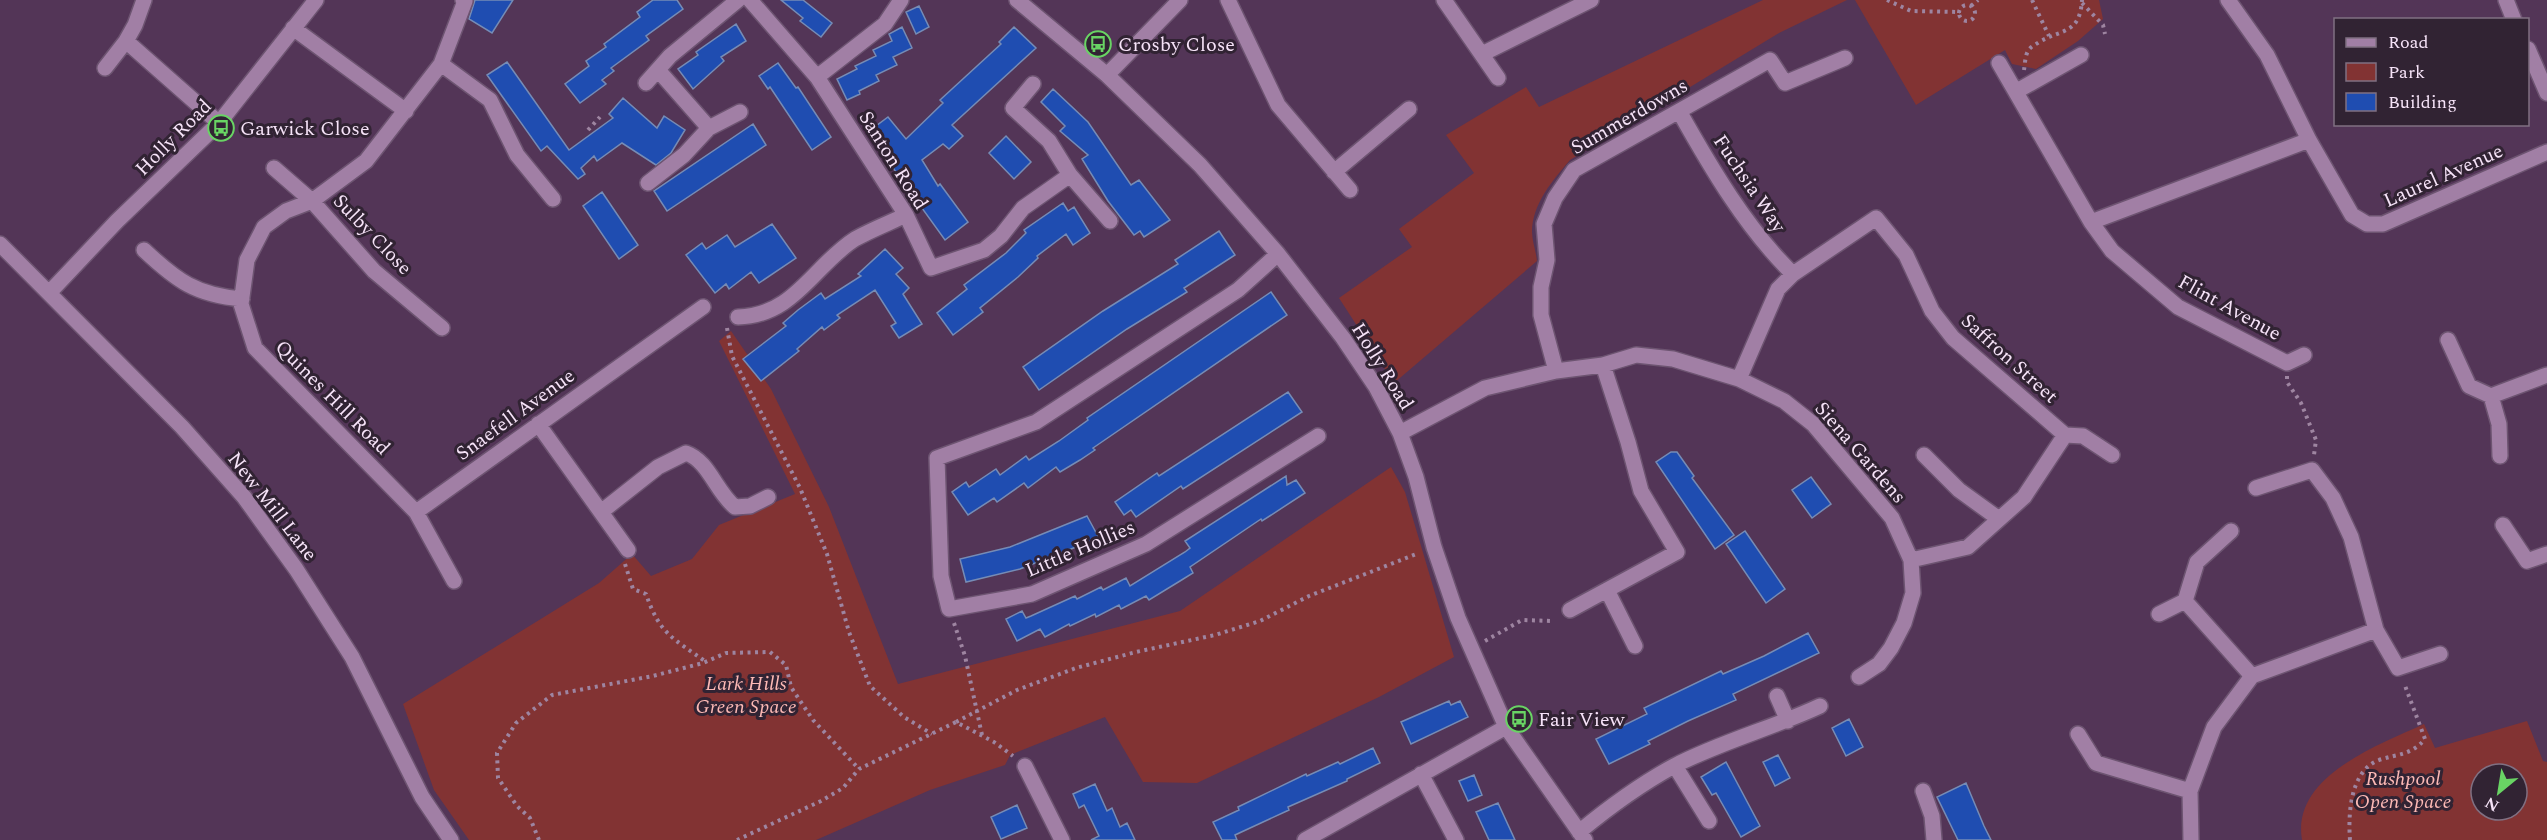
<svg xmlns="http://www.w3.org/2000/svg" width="2547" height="840" font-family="Spectral,serif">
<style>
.green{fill:#823333;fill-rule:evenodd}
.building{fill:#1f4db1;stroke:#768cb6;stroke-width:1.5}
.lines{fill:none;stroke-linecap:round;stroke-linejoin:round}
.minor-casing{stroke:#6d5471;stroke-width:18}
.path{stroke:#9e85a1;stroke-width:4;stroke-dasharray:3 4.5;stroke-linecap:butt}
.minor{stroke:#a17fa5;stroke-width:15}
.labels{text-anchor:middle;stroke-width:6;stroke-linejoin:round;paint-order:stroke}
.poi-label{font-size:20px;fill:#f6e3f8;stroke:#312333;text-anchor:start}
.street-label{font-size:20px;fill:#f6e3f8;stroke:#312333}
.park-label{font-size:20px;font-style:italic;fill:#fdb9b5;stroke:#312333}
</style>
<rect width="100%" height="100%" fill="#533557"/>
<!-- green -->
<path class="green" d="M1763 0H1847L1779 33 1570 160C1553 180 1532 204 1532 232 1532 241 1536 251 1537 261L1394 383 1339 298 1412 247 1399 229 1474 173 1446 135 1526 87 1539 107Z
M1855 0H2099L2103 19 2078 41 2036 69 2012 64 2005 50 1916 105Z
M731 331 771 389 829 507 898 684 1180 611 1391 467 1405 492 1454 657 1379 697 1197 783 1143 782 1105 717 1010 755 1005 765 930 790 816 840H469L434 790 403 704 599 583 632 554 651 576 692 559 719 525 795 494 719 341Z
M2527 721 2543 761 2547 762V840H2302C2291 776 2379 745 2424 724L2435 748ZM2481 774H2517V810H2481Z"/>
<!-- building -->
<path class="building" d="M475 0H513L492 33 469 19Z
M653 0H677L683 9 646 36 649 40 611 68 614 71 602 80 606 84 580 103 565 84 589 66 586 61 606 47 604 44 640 17 637 12Z
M781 0H803L832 23 821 37 800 21 803 18Z
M919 6 929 27 916 34 906 12Z
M736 24 746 41 721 57 724 61 693 89 678 69 698 55 696 52Z
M902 27 912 48 893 57 897 65 876 75 879 81 859 91 860 94 847 100 837 79 857 69 855 66 876 56 873 50 892 41 889 34Z
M1014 27 1036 48 952 125 963 136 949 149 943 144 922 160 938 186 940 184 968 222 945 240 888 161 893 157 872 129 888 117 906 139 943 103 940 100 1001 44 999 42Z
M507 62 569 150 613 118 609 114 623 98 657 128 664 116 685 130 671 153 656 165 622 143 597 161 594 156 581 168 585 174 578 179 547 146 541 151 487 75Z
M778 63 796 88 798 87 831 137 812 150 770 87 768 89 759 76Z
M1053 89 1088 122 1131 185 1139 180 1170 220 1144 237 1140 231 1134 235 1108 201 1082 159 1088 155 1060 131 1065 126 1041 102Z
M753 124 766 145 667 211 654 191Z
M1006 136 1031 162 1014 179 989 153Z
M602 192 638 245 619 259 583 206Z
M1063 203 1068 211 1074 207 1090 233 1073 245 1066 234 1037 256 1038 258 1018 277 980 308 983 312 953 335 937 313 967 289 964 285 1006 253 1026 233 1024 230Z
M772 224 796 258 759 283 751 272 729 289 726 284 715 293 686 255 702 243 706 249 727 235 735 247Z
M1219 231 1235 255 1184 288 1187 292 1127 329 1039 390 1023 367 1103 311 1178 264 1175 260Z
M885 249 903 268 896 274 909 288 903 294 922 324 899 338 891 326 896 323 875 290 837 315 840 318 824 330 822 327 797 349 799 351 761 381 743 359 786 326 783 323 798 310 821 293 825 299 861 276 858 274Z
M1271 292 1287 315 1093 448 1095 450 1080 460 1060 472 1056 467 1028 488 1024 483 997 502 994 498 968 515 952 492 966 482 969 487 996 469 1000 475 1026 456 1029 460 1059 441 1088 420 1087 418Z
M1288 392 1302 412 1183 489 1181 486 1136 517 1131 510 1124 515 1115 502 1157 473 1159 476Z
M1671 452H1677L1694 476 1692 478 1734 535 1715 549 1656 462Z
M1286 476 1287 485 1296 480 1305 493 1262 521 1261 519 1190 567 1193 573 1180 581 1149 600 1146 596 1121 609 1119 605 1096 617 1095 614 1070 626 1069 624 1045 637 1040 629 1017 641 1006 619 1022 611 1026 618 1031 616 1075 596 1077 599 1101 587 1103 590 1126 578 1130 586 1185 552 1190 548 1185 541Z
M1811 477 1831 504 1812 518 1792 490Z
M1087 516 1099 538 1020 569 966 582 960 559 1010 547Z
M1745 531 1785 589 1766 603 1726 544Z
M1808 633 1819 653 1733 694 1736 700 1688 721 1648 741 1650 744 1609 764 1596 739 1647 714 1644 708 1721 671 1723 674 1764 656Z
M1449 701 1451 705 1460 701 1468 717 1411 744 1401 722Z
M1849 719 1863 747 1846 756 1832 728Z
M1373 748 1380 763 1347 779V781L1288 807 1289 810 1235 835 1237 840H1222L1213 822 1239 810 1238 807 1306 774 1307 776 1338 762 1340 764Z
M1778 755 1790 778 1775 786 1763 762Z
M1726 762 1760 826 1741 837 1716 793 1712 795 1701 777Z
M1474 775 1482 795 1468 801 1459 781Z
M1966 783 1984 826 1991 840H1958L1937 797Z
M1095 784 1107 811 1112 808 1120 827 1127 823 1135 840H1091L1099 836 1084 805 1079 808 1073 794Z
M1498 803 1515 840H1489L1476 812Z
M1017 805 1027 828 1001 839 991 817Z"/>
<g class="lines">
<!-- minor casing -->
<g class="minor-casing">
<path id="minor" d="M144 0 135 25 126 41 219 123
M750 0 817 77 885 24 901 0
M1017 0 1107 75 1200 165 1278 254 1343 338 1376 387 1400 433 1416 477 1434 547 1458 618 1506 727 1585 840
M1228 0 1278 105 1350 190
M1444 0 1498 78
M2228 0 2267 55 2309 140 2352 215 2367 224H2383L2547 152
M2506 0 2514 20
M293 28 406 111
M2528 49 2547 93
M1482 54 1591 0
M1999 63 2091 222 2112 251 2178 307 2287 363 2304 355
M441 64 465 1 463 0
M105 68 126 41
M658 70 709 128
M1107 75 1180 0
M817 77 906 215 931 268 984 250 1001 236 1023 208 1070 175 1049 141 1013 108 1033 84
M646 83 670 56 738 0
M2017 91 2081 55
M1679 111C1711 168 1746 228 1793 274
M274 168 312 201 374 271 442 328
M1334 172 1409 109
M1070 175 1110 221
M648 183 684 155 709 128 740 112
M2091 222 2309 140
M0 244 182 427 244 497 296 569 352 657 422 797 451 840
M144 250C177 281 196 295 242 299
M1278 254 1238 290 1036 422 937 458 941 576 949 609 1032 594 1146 544 1318 436
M49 293 117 221 219 123 316 0
M738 317C794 316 814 265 855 239 871 230 889 223 906 215
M2448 340 2469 386 2491 396
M1556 371 1541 315V287L1547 260 1544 224 1555 198 1574 170 1770 60 1785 83 1845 58
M1739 379 1778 289 1793 274 1876 218 1906 255 1932 311 1953 338 2065 435 2083 436 2112 455
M538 424 628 550
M1400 433 1485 388 1556 371 1603 365 1636 355 1673 359 1739 379 1784 401 1813 424 1892 518 1911 560 1913 593 1904 623 1891 648 1879 664 1859 677
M1924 455 1959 490 1999 519
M2500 456 2499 424 2491 396 2547 375
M2256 488 2312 470 2333 498 2351 537 2376 630 2398 668 2440 654
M416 512 703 307
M601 512 658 467 686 453C709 461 716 492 735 507L750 506 768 497
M2503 525 2527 561 2547 554
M2231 531 2197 562 2185 601 2252 676
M1911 560 1968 547 2024 497 2065 435
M454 581 416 512 255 348 241 304 247 260 264 227 286 211 312 201 366 161 441 64 490 100 517 155 553 199
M1607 590 1635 646
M1570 610 1677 552 1641 491 1628 442 1603 365
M2159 614 2185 601
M1777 696 1788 721
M2078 734 2096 763 2190 791
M1025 766 1062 840
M1675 766 1709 821
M1421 774 1456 840
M1923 791 1932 816 1934 840
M1579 832C1608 808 1641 784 1674 766 1720 742 1773 728 1820 706
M1305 840 1506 727
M2191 840 2190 791 2214 727 2252 676 2376 630"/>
</g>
<!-- path -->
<path class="path" d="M1887 0 1911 11 1960 12
M2032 0 2049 36
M2082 3 2103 25 2105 34
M1959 13a8 8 0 1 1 16 0a8 8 0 1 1-16 0Z
M1971 6 1978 0
M2024 70C2025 64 2025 56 2028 51 2030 47 2035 45 2039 42 2062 29 2080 34 2082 0
M588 130 600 117
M727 328 732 356 800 488 827 554 849 632 870 686 904 717 932 734
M2287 376V382L2301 403 2316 440 2314 455
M625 564 633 589 646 594C660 635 673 638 706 662
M954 623 965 656 982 735
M1485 641 1522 620 1551 621
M956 722 1017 690 1076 668 1136 652 1215 635 1260 621 1309 596 1419 553
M539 840 530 818 517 806 498 778 497 753 516 723 552 695 653 676 703 663 726 653 770 652 786 665 791 687 813 720 859 769
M737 840 821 801 843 788 859 769 956 722 994 742 1013 756
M2350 840C2348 814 2350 771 2379 760 2397 754 2412 755 2425 739L2404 683"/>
<!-- minor -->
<use href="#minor" class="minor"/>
</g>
<!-- icons -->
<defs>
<g id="bus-ring" transform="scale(1.35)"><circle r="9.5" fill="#312333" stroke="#69d464" stroke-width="1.5"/><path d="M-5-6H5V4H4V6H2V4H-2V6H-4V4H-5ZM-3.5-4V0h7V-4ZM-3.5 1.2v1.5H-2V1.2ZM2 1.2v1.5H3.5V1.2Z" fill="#69d464"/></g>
</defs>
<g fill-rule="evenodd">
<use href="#bus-ring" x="1098" y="44"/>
<use href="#bus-ring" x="221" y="128"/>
<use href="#bus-ring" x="1519" y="719"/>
</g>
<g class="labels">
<!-- poi labels -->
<g class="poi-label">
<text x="1118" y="51">Crosby Close</text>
<text x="240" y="135">Garwick Close</text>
<text x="1538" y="726">Fair View</text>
</g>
<!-- street labels -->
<g class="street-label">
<text transform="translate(1629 116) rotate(-30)" y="7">Summerdowns</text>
<text transform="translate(173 137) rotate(-45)" y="7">Holly Road</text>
<text transform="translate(894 160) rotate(58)" y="7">Santon Road</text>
<text transform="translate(2443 175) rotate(-24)" y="7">Laurel Avenue</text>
<text transform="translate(1750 183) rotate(56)" y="7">Fuchsia Way</text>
<text transform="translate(373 234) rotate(46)" y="7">Sulby Close</text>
<text transform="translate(2230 307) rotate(29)" y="7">Flint Avenue</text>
<text transform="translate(2010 358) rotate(42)" y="7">Saffron Street</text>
<text transform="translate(1383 366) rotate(58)" y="7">Holly Road</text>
<text transform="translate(333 397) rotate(45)" y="7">Quines Hill Road</text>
<text transform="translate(515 414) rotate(-36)" y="7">Snaefell Avenue</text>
<text transform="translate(1861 452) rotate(49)" y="7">Siena Gardens</text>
<text transform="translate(273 506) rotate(52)" y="7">New Mill Lane</text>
<text transform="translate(1080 548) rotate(-23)" y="7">Little Hollies</text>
</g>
<!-- park labels -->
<g class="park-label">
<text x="746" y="690">Lark Hills<tspan x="746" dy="23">Green Space</tspan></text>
<text x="2403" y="785">Rushpool<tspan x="2403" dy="23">Open Space</tspan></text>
</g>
</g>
<!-- legend -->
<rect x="2334" y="18" width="195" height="108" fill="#312333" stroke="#807082" stroke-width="1.5"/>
<rect x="2346" y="38" width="30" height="9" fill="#a17fa5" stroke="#807082" stroke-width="1.5"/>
<text x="2388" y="48" font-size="18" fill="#f6e3f8">Road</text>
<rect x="2346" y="63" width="30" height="18" fill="#823333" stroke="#807082" stroke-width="1.5"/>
<text x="2388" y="78" font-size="18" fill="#f6e3f8">Park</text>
<rect x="2346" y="93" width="30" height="18" fill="#1f4db1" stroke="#807082" stroke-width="1.5"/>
<text x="2388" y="108" font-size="18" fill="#f6e3f8">Building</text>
<!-- north arrow -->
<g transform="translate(2499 792) rotate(210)"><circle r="28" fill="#312333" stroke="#807082" stroke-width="1.5"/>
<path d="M0-4.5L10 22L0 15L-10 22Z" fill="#69d464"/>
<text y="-9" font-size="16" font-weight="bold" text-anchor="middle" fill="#f6e3f8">N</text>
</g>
</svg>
